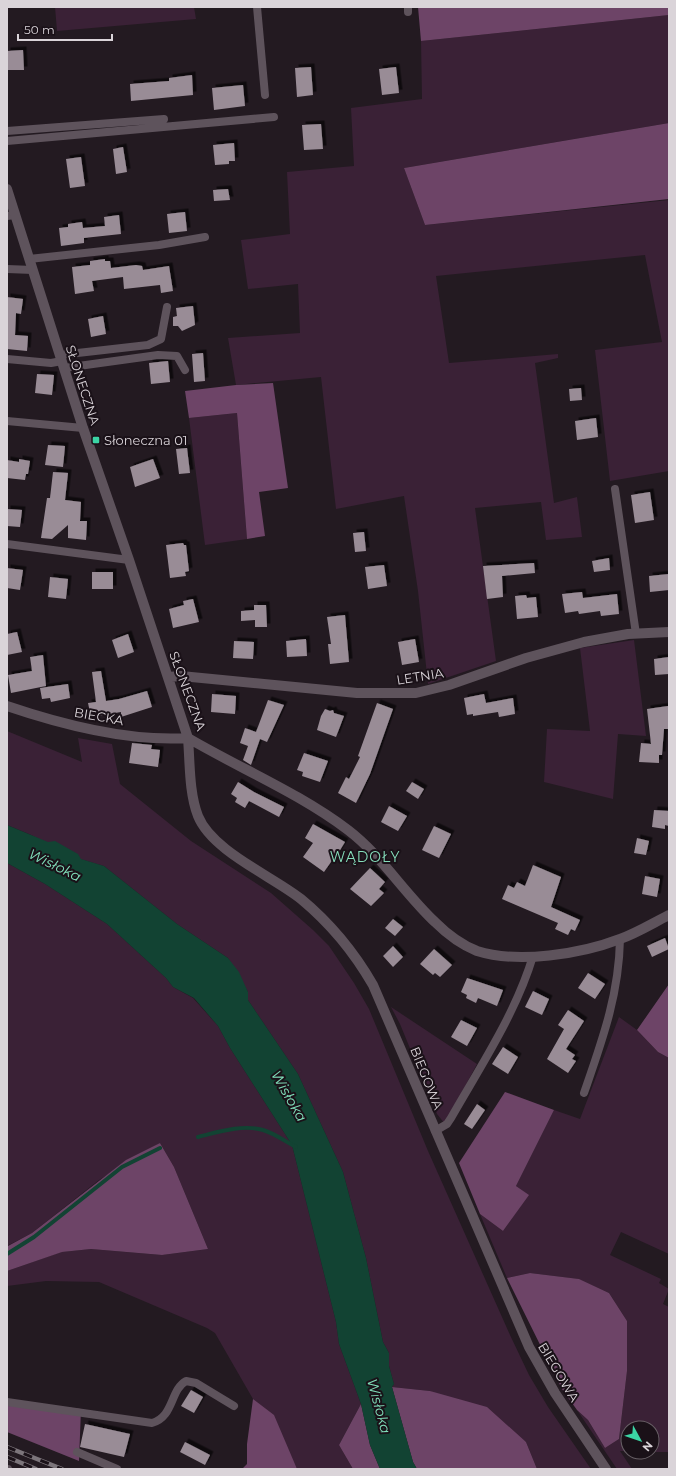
<svg xmlns="http://www.w3.org/2000/svg" width="676" height="1476" font-family="Montserrat,sans-serif">
<style>
.green{fill:#3a2136}
.forest{fill:#6d4467}
.water{fill:#124333}
.lines{fill:none;stroke-linecap:round;stroke-linejoin:round}
.stream{stroke:#124333;stroke-width:4}
.building{fill:#998c96;filter:url(#shadow)}
.service{stroke:#5e535c;stroke-width:8}
.minor{stroke:#5e535c;stroke-width:10}
.rail-casing{stroke:#7c757b;stroke-width:4.5}
.rail{stroke:#1a1118;stroke-width:3;stroke-dasharray:9;stroke-linecap:butt}
.poi-dot{fill:#3bd4a4;stroke:#1a1118;stroke-width:1.5}
.labels{text-anchor:middle;stroke-width:4;stroke-linejoin:round;paint-order:stroke}
.street-label{font-size:13px;fill:#dad4d9;stroke:#1a1118}
.poi-label{font-size:13px;fill:#dad4d9;stroke:#1a1118;text-anchor:start}
.neighbourhood-label{font-size:14px;letter-spacing:1px;fill:#86dfbc;stroke:#1a1118}
.water-label{font-size:14px;font-style:italic;fill:#81e0bb;stroke:#1a1118}
</style>
<defs>
<filter id="shadow"><feDropShadow dx="3.5" dy="-3.5" stdDeviation="0" flood-color="#0009"/></filter>
</defs>
<rect width="100%" height="100%" fill="#231a21"/>
<!-- green -->
<path class="green" d="M55 7H194L196 19 57 31Z
M669 15V123L404 168 425 225 669 200V471L610 481 595 350 662 342 645 255 436 276 449 363 558 354V358L535 363 554 503 577 497 582 537 546 540 541 502 475 508 496 661 428 684 418 591 404 496 336 509 321 377 236 385 228 338 300 333 298 284 248 289 241 240 290 234 287 172 354 166 351 108 422 99 421 41Z
M237 413 247 539 205 545 189 418Z
M634 640 646 736 618 734 613 799 544 782 547 729 590 731 580 648Z
M7 731 82 762 78 738 112 744 120 784 191 841 271 893 313 930 329 946 354 983 369 1009 428 1151 510 1335 529 1375 548 1407 591 1469H537L526 1442 430 1391 392 1387 394 1384 389 1366V1353L383 1342 366 1258 343 1172 298 1074 248 1000V992L228 958 177 924 104 866 80 859 29 834 7 825Z
M7 863 45 884 107 924 166 978 173 987 193 998 218 1026 230 1048 292 1145 336 1322 339 1344 361 1404 339 1445 353 1469H297L261 1406 253 1399 215 1333 207 1328 99 1282 46 1281 7 1286V1271L61 1252 91 1249 162 1255 208 1249 174 1167 160 1143 99 1180 32 1233 7 1246Z
M391 1007 477 1064 445 1124 437 1114 400 1024Z
M619 1017 637 1030 658 1052 669 1058V1254L621 1232 610 1255 661 1279 659 1283 669 1289 663 1304 669 1307V1452H652V1428H628V1451H620L632 1469H617L577 1410 588 1420 605 1448 619 1439 627 1371V1321L609 1293 578 1279 530 1273 507 1278 480 1214 503 1231 528 1195 516 1186 554 1110 580 1119Z"/>
<!-- forest -->
<path class="forest" d="M418 7H669V15L421 41Z
M669 123V199L425 225 404 168Z
M273 383 288 488 259 492 265 536 247 539 237 413 189 418 185 391 236 385Z
M669 984V1058L658 1052 637 1030Z
M505 1092 554 1110 516 1186 529 1195 503 1231 480 1214 459 1163Z
M160 1143 174 1167 208 1249 162 1255 91 1249 62 1252 7 1271 8 1246 32 1233 126 1160Z
M530 1273 579 1279 609 1293 627 1321V1371L619 1439 605 1448 588 1420 577 1410 562 1389 507 1278Z
M392 1387 430 1391 487 1407 526 1442 537 1469H417L413 1462Z
M253 1399 274 1415 297 1469H242L247 1464V1444Z
M7 1400 81 1409 79 1461 7 1432Z
M361 1404 370 1445 380 1469H353L339 1445Z"/>
<!-- water -->
<path class="water" d="M7 825 48 842 55 841 78 854 81 859 104 866 177 924 228 958 239 972 248 992V1000L298 1074 343 1172 366 1258 383 1342 389 1353V1366L394 1384 392 1387 413 1462 417 1469H380L370 1445 361 1404 339 1344 336 1322 292 1145 230 1048 218 1026 194 998 173 987 166 978 107 924 45 884 7 863Z"/>
<g class="lines">
<!-- stream -->
<path class="stream" d="M198 1137C218 1132 243 1124 263 1130 274 1133 286 1142 296 1147
M7 1254 34 1237 122 1167 160 1148"/>
</g>
<!-- building -->
<path class="building" d="M23 50 24 70H7V51Z
M311 67 313 95 297 97 295 68Z
M396 67 399 93 382 95 379 69Z
M192 75 193 95 131 101 130 84 169 81V78Z
M243 85 245 106 214 110 212 88Z
M321 124 323 149 304 150 302 125Z
M234 143 235 161H229V164L215 165 213 145Z
M123 147 127 172 116 174 113 149Z
M81 157 85 186 70 188 66 159Z
M228 189 230 200 214 201 213 190Z
M185 212 187 231 169 233 167 214Z
M119 215 121 234 84 238V243L61 246 59 228 68 227V224L82 222 83 228 105 226 104 217Z
M105 259V261H110L111 268 136 265 142 266 143 270 169 266 173 291 161 293 160 285 124 289 123 277 92 281 94 291 75 294 72 267 90 265V261Z
M7 297 23 299 21 314 16 313 15 335 28 336 27 351 7 349Z
M193 306 195 325 182 331 178 326H173V317L177 316 176 308Z
M103 316 106 334 91 337 88 319Z
M203 353 205 381 194 382 192 354Z
M168 361 170 382 151 384 149 363Z
M37 374 54 375 52 395 35 393Z
M581 388 582 400 570 401 569 389Z
M596 418 598 437 577 440 575 421Z
M48 445 65 446 63 467 45 465Z
M187 448 190 473 179 474 176 449Z
M19 459 30 461 28 474H26L25 480 7 478V460L19 462Z
M153 459 160 478 135 487 130 467Z
M53 472 68 473 65 500 81 502 80 521H87L86 540 68 538V525L52 539 41 538 47 498H50Z
M650 492 654 520 635 523 631 495Z
M7 509 22 510 20 527 7 526Z
M364 532 366 551 355 552 353 533Z
M183 543 184 545H186L189 571 185 572 186 576 170 578 166 545Z
M609 558 610 570 594 572 592 561Z
M534 563 535 573 502 576 503 597 487 599 483 566Z
M384 565 387 586 368 589 365 567Z
M7 568 23 570 20 590 7 588Z
M92 572H113V589H92Z
M669 574V590L650 592 649 576Z
M50 577 68 579 66 599 48 597Z
M582 592 583 598 617 594 619 614 601 616 600 611 579 614 578 611 565 613 562 594Z
M526 595 527 598 536 597 538 617 517 619 515 596Z
M193 599 199 622 173 628 169 609 184 605 183 601Z
M254 605H266L267 627H255V620L241 621V611L254 610Z
M345 615 349 662 330 664 328 644H331L327 617Z
M17 632 22 652 7 655V634Z
M128 634 134 652 118 658 112 640Z
M306 639 307 656 287 657 286 641Z
M415 639 419 662 402 665 398 642Z
M234 641 254 642 253 659 233 658Z
M43 655 46 686 11 693 8 675 32 671 30 657Z
M669 657V674L655 675 654 659Z
M101 671 106 701 119 699 147 691 152 707 121 717V712L91 717 88 703 96 702 92 672Z
M68 684 70 698 51 702 50 698 42 699 40 688Z
M212 694 236 696 235 714 211 712Z
M484 694 486 703 513 698 515 714 499 717 498 712 473 716V714L467 715 464 698Z
M268 700 284 705 267 742 260 739 251 765 243 760 248 746 240 743 245 728 256 732Z
M377 703 393 709 370 774 356 803 338 793 346 777 349 779 360 757 358 756Z
M668 706 669 729H664L662 755H659V763L639 762 641 743 651 744 647 709Z
M325 709 330 711 333 710 334 713 344 716 336 737 317 730 321 716Z
M132 743 152 745 151 749 160 750 158 767 129 763Z
M304 753 328 761 320 782 302 776 303 772 297 770Z
M238 782 254 792 284 807 279 817 249 801 245 808 235 802 237 798 231 794Z
M412 782 424 789 418 799 406 791Z
M389 806 407 816 398 831 381 822Z
M654 810 669 811V826L665 825V829L652 827Z
M313 824 345 842 334 860 333 859 324 872 303 857 313 843 305 838Z
M434 826 451 834 439 858 422 850Z
M637 838 649 841 646 855 634 853Z
M533 865 561 877 551 907 580 920 575 931 571 929 568 935 555 929 558 923 502 899 508 885 514 888 517 882 525 886Z
M370 868 385 882 379 889 384 893 371 906 350 889Z
M645 876 660 879 657 897 642 894Z
M393 919 403 927 395 936 385 928Z
M665 938 669 949 652 957 647 946Z
M393 946 403 957 393 967 383 956Z
M434 949 452 965 440 977 435 973 433 975 420 964Z
M588 973 605 984 595 999 578 988Z
M467 978 503 990 497 1006 478 998 476 1003 466 998 467 995 461 992Z
M533 991 549 999 542 1015 525 1007Z
M568 1010 584 1021 566 1049 575 1055 572 1059 576 1061 568 1073 547 1059 564 1029 558 1025Z
M461 1020 477 1028 467 1046 451 1037Z
M503 1047 518 1057 508 1074 492 1064Z
M477 1104 485 1110 472 1129 464 1124Z
M191 1390 203 1397 194 1413 181 1406Z
M85 1424 130 1434 124 1457 80 1447Z
M185 1442 210 1455 205 1465 180 1452Z"/>
<g class="lines">
<!-- service -->
<path class="service" d="M257 7 265 95
M408 7V12
M7 131 164 119
M7 141 274 117
M7 216 15 215
M29 259 159 245 205 237
M7 269 33 270
M60 355 148 345 161 339 167 307
M7 359 51 363 62 361
M64 368 158 355 177 356 185 370
M7 421 83 428
M615 489 636 634
M7 544 129 560
M584 1093C602 1041 619 995 620 939
M435 1131 447 1124 451 1118C480 1067 516 1013 533 956
M7 1402 152 1423C174 1417 170 1390 186 1381L196 1383 234 1406
M77 1452 117 1469
M7 1469H8"/>
<!-- minor -->
<path class="minor" d="M7 189 83 428 129 560 188 738C241 769 299 793 348 830 381 855 405 894 435 922 447 934 462 945 477 951 518 964 581 954 620 939 637 933 653 923 669 915
M168 677 181 676 357 693H416L449 685 526 658 584 642 628 634 669 632
M7 706C63 725 128 742 188 738 190 763 189 793 198 816 212 851 272 876 301 899 330 923 354 952 373 985L529 1347 555 1393 606 1469"/>
<!-- rail casing -->
<g class="rail-casing">
<path id="rail" d="M7 1447 62 1469
M7 1457 36 1469"/>
</g>
<!-- rail -->
<use href="#rail" class="rail"/>
</g>
<!-- markers -->
<rect class="poi-dot" x="92" y="436" width="8" height="8" rx="2"/>
<g class="labels">
<!-- street labels -->
<g class="street-label">
<text transform="translate(83 385) rotate(72)" y="5">SŁONECZNA</text>
<text transform="translate(420 676) rotate(-9)" y="5">LETNIA</text>
<text transform="translate(188 691) rotate(70)" y="5">SŁONECZNA</text>
<text transform="translate(99 716) rotate(10)" y="5">BIECKA</text>
<text transform="translate(427 1078) rotate(68)" y="5">BIEGOWA</text>
<text transform="translate(559 1372) rotate(59)" y="5">BIEGOWA</text>
</g>
<!-- poi labels -->
<g class="poi-label">
<text x="104" y="445">Słoneczna 01</text>
</g>
<!-- neighbourhood labels -->
<g class="neighbourhood-label">
<text x="365" y="862">WĄDOŁY</text>
</g>
<!-- water labels -->
<g class="water-label">
<text transform="translate(55 865) rotate(26)" y="5">Wisłoka</text>
<text transform="translate(289 1096) rotate(60)" y="5">Wisłoka</text>
<text transform="translate(379 1406) rotate(75)" y="5">Wisłoka</text>
</g>
</g>
<!-- border -->
<rect width="676" height="1476" fill="none" stroke="#dad4d9" stroke-width="16"/>
<!-- north arrow -->
<g transform="translate(640 1440) rotate(130)"><circle r="19" fill="#1a1118" stroke="#675f65"/>
<path d="M0-3L7 15L0 10L-7 15Z" fill="#3bd4a4"/>
<text y="-6" font-size="11" font-weight="bold" text-anchor="middle" fill="#dad4d9">N</text>
</g>
<!-- scale -->
<path d="M18 34v6h94v-6" fill="none" stroke="#dad4d9" stroke-width="2"/>
<text x="24" y="34" font-size="12" fill="#dad4d9" stroke="#1a1118" stroke-width="3" paint-order="stroke">50 m</text>
</svg>
